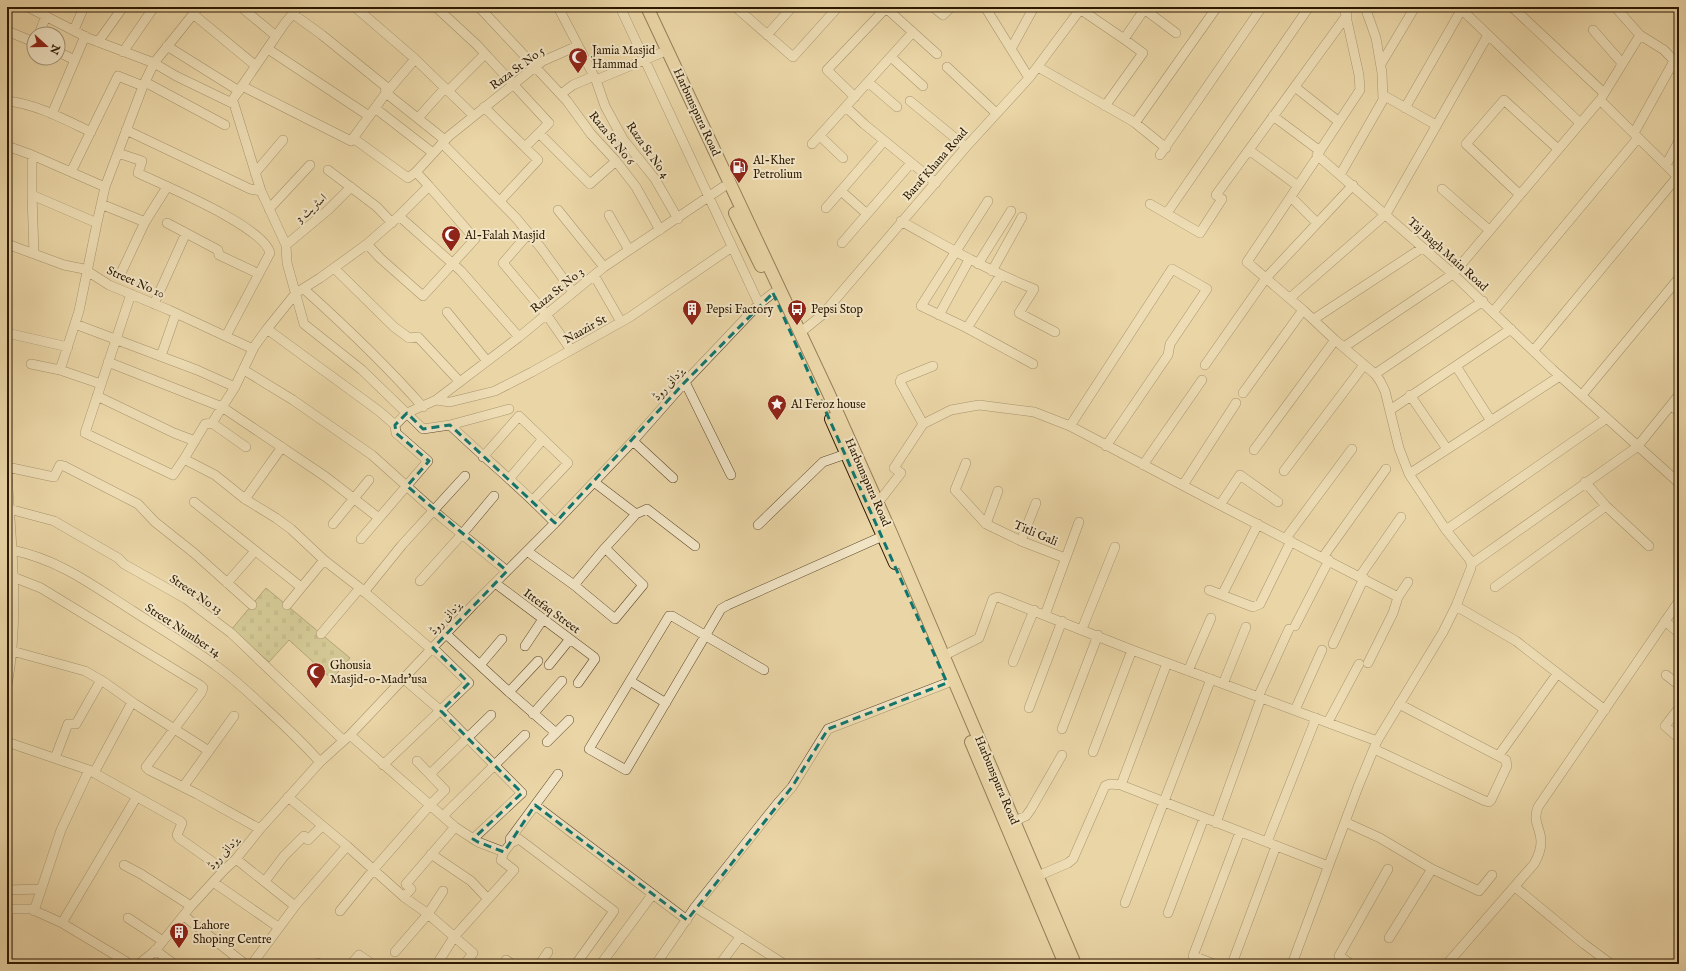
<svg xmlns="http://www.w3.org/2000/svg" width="1686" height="971" font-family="'IM FELL English',Amiri,serif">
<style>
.cemetery{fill:url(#cemetery-stones);stroke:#746a42}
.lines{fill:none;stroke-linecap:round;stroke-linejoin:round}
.minor-casing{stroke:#5c482a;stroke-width:10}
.major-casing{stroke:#2d1901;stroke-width:14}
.minor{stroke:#f1e4c5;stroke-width:9}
.major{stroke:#ead5a6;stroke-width:12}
.marked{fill:none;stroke:#0f766e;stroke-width:3;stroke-dasharray:8 5;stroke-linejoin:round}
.labels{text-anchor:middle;stroke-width:4;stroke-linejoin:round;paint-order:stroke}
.poi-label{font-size:12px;fill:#2d1901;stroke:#f1e4c5;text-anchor:start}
.street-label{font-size:12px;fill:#2d1901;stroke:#f1e4c5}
</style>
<defs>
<pattern id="cemetery-stones" width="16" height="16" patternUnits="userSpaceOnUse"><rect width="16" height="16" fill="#bbbc83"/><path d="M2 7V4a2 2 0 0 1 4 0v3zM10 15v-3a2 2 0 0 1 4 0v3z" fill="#a1a16f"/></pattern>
</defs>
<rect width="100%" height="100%" fill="#ead5a6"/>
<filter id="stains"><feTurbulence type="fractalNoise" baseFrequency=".005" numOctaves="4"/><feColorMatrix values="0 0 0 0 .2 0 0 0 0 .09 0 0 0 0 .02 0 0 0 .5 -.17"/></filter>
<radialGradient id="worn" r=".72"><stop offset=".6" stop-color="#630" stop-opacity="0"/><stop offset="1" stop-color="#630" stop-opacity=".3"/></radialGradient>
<!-- cemetery -->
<path class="cemetery" d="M266 588 350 658 332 679 289 640 269 662 231 630Z"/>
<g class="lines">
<!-- minor casing -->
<g class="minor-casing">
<path id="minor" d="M28 7 88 38 154 63 176 76 234 104 261 191 286 245 287 263 304 324 362 370 423 429 450 425C484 458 522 488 555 523
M241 7 276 36
M355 7 414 58 473 115
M436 7 477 45 549 123 525 147
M479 7 567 101 591 134 616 161 636 187 660 230
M558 7 596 80 605 106 623 139 655 179 678 219
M620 7 759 304
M742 7 739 10 793 57 838 7
M933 7 943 15 951 7
M985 7 1029 78
M1344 7 1359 75 1360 90 1317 155 1453 274 1552 369 1679 483
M1459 7 1580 123
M1512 7 1604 93
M1567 7H1570
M1080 9 1124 39 1146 7
M1144 9 1176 33
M193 14 256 66
M74 30 84 7
M1593 30 1622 63
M7 31 34 42
M39 34 46 16
M767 35 792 7
M1640 35 1664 50 1679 66
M98 42 123 7
M167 46 239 91
M268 49 369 116
M1011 49 1034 7
M58 52 75 60
M123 52 154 7
M891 57 923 86
M415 59 386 93 445 140
M1381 64 1415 7
M947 67 996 113
M1038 67 1134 122 1166 148
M596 80 661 53
M145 82 225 125
M868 82 897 107
M242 86 351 141 386 93 385 86 322 35 293 14
M1295 87 1338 121
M448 91 485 54
M561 94 573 85 594 76
M1383 95 1436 125
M855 97 827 70 886 8 937 54
M1602 97 1640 35 1615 7
M7 101C36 104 64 119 91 132
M910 101 966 147
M231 102 285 23 297 9 296 7
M1105 106 1143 53 1124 39
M484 107 538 160 500 201
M846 107 864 124 936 183
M375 108 433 153
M1405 108 1463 7
M52 114 85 36
M1273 116 1320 151
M418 118 445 88
M1135 123 1217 7
M126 130 250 189 261 191
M539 133 590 184 616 161
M1634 133 1674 61
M820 136 843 158
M353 138 408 178 416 172
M442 143 516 218 541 248 573 292
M812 144 913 32
M7 146 32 155 105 187 97 223
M1249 150 1298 186
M118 153 142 161 138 173C165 186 263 226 270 253L226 336
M32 155V195L34 254
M1160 155 1262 7
M1318 156 1247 262 1303 310 1335 340 1375 374 1380 381 1385 391 1399 448 1409 474 1446 530 1470 560 1471 564
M1666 165 1679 141
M328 170 377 207 392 223
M71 172 118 76 143 86
M255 173 283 140
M1340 175 1383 100 1382 73 1376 38 1365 7
M429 186 416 172 449 136 535 67 543 61 577 46
M105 187 143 86 154 63 199 7
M1442 189 1489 230
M841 191 867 214
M1519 194 1466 144 1504 100 1558 149
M32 195 97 223 79 311 60 370 101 384
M1291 197 1317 223
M988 201 921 306 967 328 1033 364
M101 204 145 222 121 273
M1150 204 1200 233 1222 199 1216 195 1347 15
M826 208 884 141
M269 209 310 165
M558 210 604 267
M1167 213 1309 7
M609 215 629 250
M901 221C945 246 987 270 1034 289L1019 313 1055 332
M145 222 167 187
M167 223 218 250 219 255 259 274
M529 233 503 263 546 314 571 350
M842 243 911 163
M7 244 64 265 84 269 109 285 169 310 253 349
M367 244 380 258 423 296 475 239 429 186 399 216
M286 245 328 210 351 187
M978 264 1011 211
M334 268 394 327 409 338 418 337 460 382
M992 271 1022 217
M594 275 621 322
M304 289C345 326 386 365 423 407
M131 294 85 433 173 475 184 459
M1290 298 1386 214 1488 35
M154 304 186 233
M447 312 487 361
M1493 312 1638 138
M939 315 969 260
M1314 319 1422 248
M75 324 197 370 235 387
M967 328 1000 276
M267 329 254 347 235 387 212 423 205 424 184 459 215 475 245 499 276 518 291 529 324 560
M801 332 822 315 966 147 1029 78 1082 7
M7 333 68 347
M1344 347 1453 274 1600 100 1679 178
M1534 350 1678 176
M161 356 176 313
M108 362 222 407 326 477 379 518
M31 364 60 370
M1205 365 1266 278 1353 185
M1456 366 1491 421
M244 370 293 400 372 455 441 517 507 571
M1375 374 1483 301
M685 382 731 475
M1243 393 1303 310
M1410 395 1447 449
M1582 395 1679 278
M97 396 174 433 195 441
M436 400 450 402 495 391 532 372 630 317 732 247
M1671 405 1679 412
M1390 410 1511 329
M212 423 246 447
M923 424 900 382 901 379 933 366
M395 425 407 413 436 400 519 337 604 267 723 187
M450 425 509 409
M1070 426 1172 269 1207 289 1170 344 1168 355 1106 446
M633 441 673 478
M1254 450 1335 340
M483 457 519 416 568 463 533 500
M966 463 955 490 986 524 1021 541 1065 558
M1143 465 1202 380
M7 467 54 477 60 465 64 466 138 504 155 522 194 553 252 605
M1284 471 1364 365
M7 472C11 543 20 616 7 686
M1409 474 1560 376
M509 479 543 439
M1585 482 1606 506 1649 546
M1183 485 1236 403
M245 499 282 447
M194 502 301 587
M877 504 901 473 894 468 923 424 951 410 979 405 1034 412 1070 426 1220 505 1398 597
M1220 505 1240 475 1278 502
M9 509 54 521 118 558 124 564 186 599 231 633 343 740
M636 514 647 509 695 546
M333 524 369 480
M986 524 998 491
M758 525 823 462 846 454
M1446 530 1607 418
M1286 538 1352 449
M361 539 428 461 396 433 395 425 379 411 267 329 296 293 320 278 367 244 399 216 461 271 519 337
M1021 541 1036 503
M12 550C60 560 92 585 133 611 161 629 188 645 215 665 232 677 248 692 263 706 283 724 302 742 320 762
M527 551 574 585 605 548 636 514 594 482
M1323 557 1386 469
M1360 576 1401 517
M13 577 41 588 200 685 203 688 201 693 146 767 149 770 197 794 260 829
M420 581 463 533 494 496
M227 583 255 551
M495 583 594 657 595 659 578 683
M574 585 615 619 643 585 605 548
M1495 587 1606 506
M1209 590 1253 607 1260 604 1291 541
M364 592 402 545 465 476
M1222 595 1258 524
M287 605 324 560 360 588
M1456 606 1516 641 1605 710
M1045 615 1079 522
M1665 621 1679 633
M1295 626 1329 560
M1082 629 1115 547
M321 634 360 588 431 649
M446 634 509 692 556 733
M1333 644 1364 578
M525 646 543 619
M12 651 85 671 104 682 135 704 209 751
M943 656 979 638 993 599 998 597 1132 650 1377 741
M1013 662 1034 610
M1368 663 1393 613 1398 597 1408 582
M480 665 502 639
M549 665 570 639
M764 670 672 616H669L589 749 626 770 721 609 728 605 883 536
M1188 671 1211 618
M1666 675 1679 685
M404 679 441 711 522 793 473 839
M630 681 666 703
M1223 684 1246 627
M509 692 538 661
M1258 697 1289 629
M1029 708 1062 621
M1679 708 1665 726 1679 738
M1295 710 1322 650
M533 714 562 681
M1328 722 1359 664
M1062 729 1098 635
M350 735 430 805 445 790 417 761
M7 742 89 770 180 821 182 823 177 835 179 838 224 870
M547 742 569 720
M1374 749 1485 801 1489 802 1491 800 1507 766 1506 760 1399 704
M1093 752 1132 650
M1499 755 1557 674
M55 758 68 724H76L101 680
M383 765 469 683 433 648
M94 773 132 702
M430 774 491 715
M1121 785 1167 663
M183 787 234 716
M288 797 347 846 295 906
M535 805 687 920
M443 816 525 735
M1015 821 1026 816 1031 809 1062 755
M1345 822 1380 838 1432 869 1479 891 1492 875
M1216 823 1261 698
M1267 842 1316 718
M511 843 510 839 558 774
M347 846 404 897 428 914 473 953 465 964
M431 854 471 881 488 899
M236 859 295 906 252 964
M124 865 141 874 191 906
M1038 876 1068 863 1073 859 1105 786 1110 784 1121 785 1328 866
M265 881 284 856 304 836 308 840 322 826
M213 882 278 927
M1515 887 1584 944 1611 964
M7 890 41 889
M404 897 411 889 406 884 455 827
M1125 903 1211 679
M7 904 8 909V964
M695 907 784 964
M8 909H31L62 923 130 964
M34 911 61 830 89 770
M340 911 374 869 430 805 455 827 478 842 504 852 511 843 519 839 614 911 576 964
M1168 913 1204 818
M184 916 245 964
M128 918 163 941
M62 923 136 798
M1389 938 1432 869
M155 950 174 964
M395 952 428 914 443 891
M506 960 512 964
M139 964 155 951 191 906 224 870 236 859 260 829 320 762 350 735 474 604 555 523 633 441 685 382 759 304 773 293
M317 964 318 963
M351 964 359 955 372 964
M437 964 454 937 514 870 501 860 504 852
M540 964 548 952
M601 964 652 895
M656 964 695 907 777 804 792 787 828 729 947 683
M720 964 741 936
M1214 964 1193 956 1240 832
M1232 964 1276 846
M1292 964 1358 787 1377 741 1443 632 1456 606 1471 568V564L1637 447 1679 395
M1351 964 1339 956 1388 869
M1447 964 1534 864C1538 857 1541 850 1541 842 1541 828 1532 822 1538 807L1679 601"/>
</g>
<!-- major casing -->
<g class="major-casing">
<path id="major" d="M647 7 828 392 891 533 1075 964
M735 213 761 266
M831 419 895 563
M971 742 1065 964"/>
</g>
<!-- minor -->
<use href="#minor" class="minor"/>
<!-- major -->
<use href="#major" class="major"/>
</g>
<!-- marked area -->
<path d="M0 0H1686V971H0ZM773 293 947 683 828 729 792 787 687 920 535 805 504 852 478 842 473 839 522 793 441 711 469 683 433 648 507 571 407 486 429 461 396 433 395 425 407 413 423 429 450 425 555 523 685 382Z" fill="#ead5a6" fill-opacity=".55" fill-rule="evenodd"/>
<path class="marked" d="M773 293 947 683 828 729 792 787 687 920 535 805 504 852 478 842 473 839 522 793 441 711 469 683 433 648 507 571 407 486 429 461 396 433 395 425 407 413 423 429 450 425 555 523 685 382Z"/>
<!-- icons -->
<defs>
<g id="mosque-pin" transform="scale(1)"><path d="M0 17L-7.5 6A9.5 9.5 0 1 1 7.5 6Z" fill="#8f2418" stroke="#f1e4c5"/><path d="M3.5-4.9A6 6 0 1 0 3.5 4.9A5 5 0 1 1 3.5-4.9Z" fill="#fff"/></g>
<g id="fuel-pin" transform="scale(1)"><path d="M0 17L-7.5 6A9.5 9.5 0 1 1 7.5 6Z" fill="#8f2418" stroke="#f1e4c5"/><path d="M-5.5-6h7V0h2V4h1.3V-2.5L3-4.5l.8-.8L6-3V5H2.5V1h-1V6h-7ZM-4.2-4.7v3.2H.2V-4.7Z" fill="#fff"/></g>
<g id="building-pin" transform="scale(1)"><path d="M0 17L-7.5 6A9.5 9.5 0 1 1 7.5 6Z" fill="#8f2418" stroke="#f1e4c5"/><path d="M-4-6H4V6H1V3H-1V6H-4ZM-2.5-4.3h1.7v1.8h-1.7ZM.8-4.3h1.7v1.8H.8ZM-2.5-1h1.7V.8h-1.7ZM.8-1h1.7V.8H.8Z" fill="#fff"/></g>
<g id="bus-pin" transform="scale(1)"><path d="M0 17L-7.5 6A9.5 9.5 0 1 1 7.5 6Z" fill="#8f2418" stroke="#f1e4c5"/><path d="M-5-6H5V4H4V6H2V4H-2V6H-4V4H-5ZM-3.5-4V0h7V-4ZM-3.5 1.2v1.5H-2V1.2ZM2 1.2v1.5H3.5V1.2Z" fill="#fff"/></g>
<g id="sight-pin" transform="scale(1)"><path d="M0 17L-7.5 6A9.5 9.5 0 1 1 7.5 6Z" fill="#8f2418" stroke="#f1e4c5"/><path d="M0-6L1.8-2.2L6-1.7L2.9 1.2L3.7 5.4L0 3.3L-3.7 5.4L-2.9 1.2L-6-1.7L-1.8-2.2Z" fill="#fff"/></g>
</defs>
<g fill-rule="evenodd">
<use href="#mosque-pin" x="578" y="57"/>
<use href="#fuel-pin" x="739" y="167"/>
<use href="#mosque-pin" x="451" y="235"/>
<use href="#building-pin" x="692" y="309"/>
<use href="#bus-pin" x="797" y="309"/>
<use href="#sight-pin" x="777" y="404"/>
<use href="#mosque-pin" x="316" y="672"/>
<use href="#building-pin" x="179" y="932"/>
</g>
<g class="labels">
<!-- poi labels -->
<g class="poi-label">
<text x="592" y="54">Jamia Masjid<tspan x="592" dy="14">Hammad</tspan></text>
<text x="753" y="164">Al-Kher<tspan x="753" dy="14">Petrolium</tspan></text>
<text x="465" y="239">Al-Falah Masjid</text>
<text x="706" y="313">Pepsi Factory</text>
<text x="811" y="313">Pepsi Stop</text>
<text x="791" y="408">Al Feroz house</text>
<text x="330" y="669">Ghousia<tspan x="330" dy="14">Masjid-o-Madr'usa</tspan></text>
<text x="193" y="929">Lahore<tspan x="193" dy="14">Shoping Centre</tspan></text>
</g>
<!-- street labels -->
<g class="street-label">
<text transform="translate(517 68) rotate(-36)" y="4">Raza St No 5</text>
<text transform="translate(697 112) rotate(65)" y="4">Harbunspura Road</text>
<text transform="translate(612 138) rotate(51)" y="4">Raza St No 6</text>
<text transform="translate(648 150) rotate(55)" y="4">Raza St No 4</text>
<text transform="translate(935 164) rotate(-49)" y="4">Baraf Khana Road</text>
<text transform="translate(311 208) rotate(-41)" y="4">اسٹریٹ 3</text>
<text transform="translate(1448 254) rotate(42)" y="4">Taj Bagh Main Road</text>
<text transform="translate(136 282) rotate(24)" y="4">Street No 10</text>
<text transform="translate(557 290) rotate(-39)" y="4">Raza St No 3</text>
<text transform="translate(585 329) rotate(-29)" y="4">Naazir St</text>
<text transform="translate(668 384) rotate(-48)" y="4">یزدانی روڈ</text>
<text transform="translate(868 482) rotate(66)" y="4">Harbunspura Road</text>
<text transform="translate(1036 533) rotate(23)" y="4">Titli Gali</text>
<text transform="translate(196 594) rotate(34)" y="4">Street No 13</text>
<text transform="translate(552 611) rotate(36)" y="4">Ittefaq Street</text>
<text transform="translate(445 618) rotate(-47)" y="4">یزدانی روڈ</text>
<text transform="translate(183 630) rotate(33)" y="4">Street Number 14</text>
<text transform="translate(997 780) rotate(67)" y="4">Harbunspura Road</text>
<text transform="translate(223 853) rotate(-48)" y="4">یزدانی روڈ</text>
</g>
</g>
<!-- margin -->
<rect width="1686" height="971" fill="none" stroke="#ead5a6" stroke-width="24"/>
<rect x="8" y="8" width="1670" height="955" fill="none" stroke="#2d1901" stroke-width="2"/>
<rect x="12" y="12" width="1662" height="947" fill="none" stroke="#2d1901"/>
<!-- north arrow -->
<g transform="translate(46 46) rotate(111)"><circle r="19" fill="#f1e4c5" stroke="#a39377"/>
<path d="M0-3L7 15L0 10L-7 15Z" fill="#8f2418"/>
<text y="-6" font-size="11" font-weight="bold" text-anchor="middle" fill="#2d1901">N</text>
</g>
<rect width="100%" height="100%" filter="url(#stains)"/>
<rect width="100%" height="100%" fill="url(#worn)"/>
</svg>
